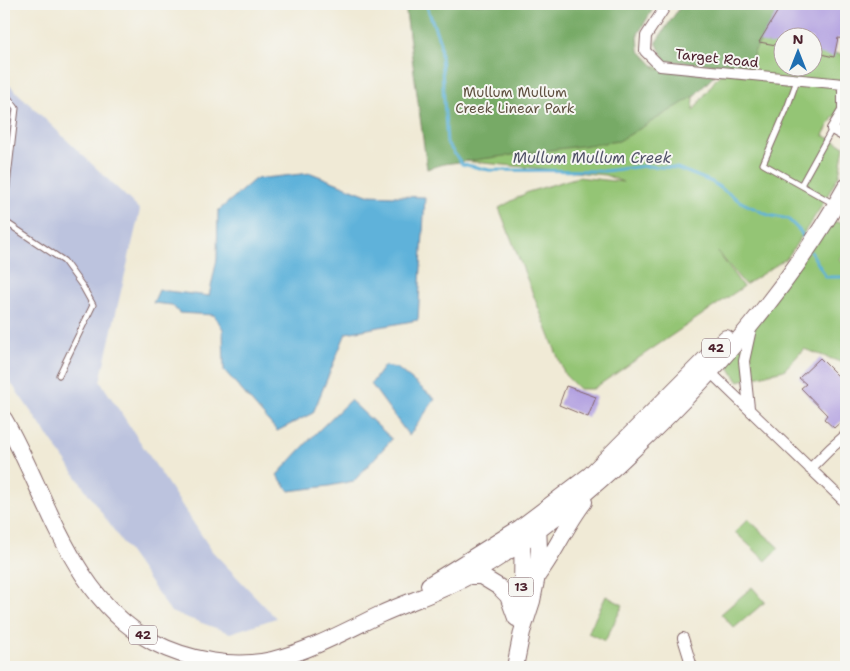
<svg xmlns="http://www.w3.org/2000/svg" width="850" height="671" font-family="'Shantell Sans',sans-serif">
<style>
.industrial{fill:#bcc3de}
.green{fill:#94c574;stroke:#6f7250}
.forest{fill:#7a6;stroke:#606448}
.water{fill:#5eb2da;stroke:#546882}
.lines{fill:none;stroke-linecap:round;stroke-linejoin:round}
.stream{stroke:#5eb2da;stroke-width:3}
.building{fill:#b19fe0}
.service-casing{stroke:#846667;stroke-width:7}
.minor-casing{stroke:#846667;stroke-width:12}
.primary-casing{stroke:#846667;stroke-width:18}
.service{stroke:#fff;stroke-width:5}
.minor{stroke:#fff;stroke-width:10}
.primary{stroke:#fff;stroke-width:16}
.labels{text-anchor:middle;stroke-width:4;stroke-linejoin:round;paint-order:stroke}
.shield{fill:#f6f6f2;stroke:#7e6067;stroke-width:1}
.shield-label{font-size:12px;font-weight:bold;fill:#4a1f2b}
.street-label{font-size:14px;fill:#4a1f2b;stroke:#f6f6f2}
.park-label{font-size:14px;fill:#605141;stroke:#f6f6f2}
.water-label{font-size:15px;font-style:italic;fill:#515268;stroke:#f6f6f2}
</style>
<rect width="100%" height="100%" fill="#f6f6f2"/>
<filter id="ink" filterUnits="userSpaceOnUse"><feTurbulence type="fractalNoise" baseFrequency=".02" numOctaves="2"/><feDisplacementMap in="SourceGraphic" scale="10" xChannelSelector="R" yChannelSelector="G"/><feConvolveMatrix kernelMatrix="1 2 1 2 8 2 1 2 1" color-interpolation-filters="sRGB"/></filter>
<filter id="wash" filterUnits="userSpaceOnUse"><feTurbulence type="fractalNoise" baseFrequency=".0096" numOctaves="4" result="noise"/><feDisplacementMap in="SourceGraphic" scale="20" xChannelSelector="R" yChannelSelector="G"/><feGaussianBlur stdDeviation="1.12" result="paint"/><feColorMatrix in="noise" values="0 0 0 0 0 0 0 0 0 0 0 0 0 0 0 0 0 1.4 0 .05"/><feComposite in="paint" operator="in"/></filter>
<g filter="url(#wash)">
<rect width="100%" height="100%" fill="#f0ead6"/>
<!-- industrial -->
<path class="industrial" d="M4 80 140 210 100 381 212 551 276 618 230 633 171 612 4 373Z"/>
<!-- green -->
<path class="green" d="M749 40 782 45V68H812L813 50 846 55V123L834 116 823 135 844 146 839 175 821 207 787 258 745 285 718 252 743 287 593 389H579L565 375 499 208 528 192 578 177 623 182 605 175 464 161 554 47 696 73 693 111 716 79Z
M826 221 846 223V249L840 260 846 262V364L804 349 784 370 738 381 726 362Z
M748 519 779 548 766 561 735 532Z
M752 587 765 602 734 628 721 614Z
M606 596 623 605 605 641 588 633Z"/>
<!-- forest -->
<path class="forest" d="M400 4H656L638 34 639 50 657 69 715 75 693 97 619 141 444 164 427 169 405 5Z
M682 4H782L754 52 751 67 665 61 656 42Z"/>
<!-- water -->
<path class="water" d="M311 173 367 195 425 197 418 320 346 333 313 413 277 431 224 370 223 329 214 315 179 313 172 305 153 303 159 290 209 296 217 259 218 211 255 179Z
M384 366 397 368 435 399 409 436 371 384Z
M350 400 392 439 354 481 329 486 289 491 277 475 317 432Z"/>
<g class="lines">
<!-- stream -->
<path class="stream" d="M426 4 440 42 447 143 462 164 489 170 605 171 645 166 677 168 712 182 741 202 768 215 788 219 800 231 806 242
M811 252 826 277H846"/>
</g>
<g id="blocks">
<!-- building -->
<path class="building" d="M782 4H846V39L838 38 834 57 812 52V38H782V46L759 42Z
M820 358 846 384V417L834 428 824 419 827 415 801 388 806 384 799 378Z
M566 386 596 397 588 417 559 405Z"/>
</g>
</g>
<g filter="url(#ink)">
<use href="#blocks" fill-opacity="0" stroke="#846667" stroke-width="1"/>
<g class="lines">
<!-- service casing -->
<g class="service-casing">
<path id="service" d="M797 80 787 108 763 164 836 205 846 206
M4 92 16 108 4 211
M801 185 832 129
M4 221 64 261 83 287 93 305 59 375"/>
</g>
<!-- minor casing -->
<g class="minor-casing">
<path id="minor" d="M667 4 646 36 645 51 660 66 843 84V111L832 129 846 137
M706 368 846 503
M749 408 744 361 751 329
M810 469 831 448 846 435
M683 638 692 667"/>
</g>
<!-- primary casing -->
<g class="primary-casing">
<path id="primary" d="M4 419C48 495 70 597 153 642 187 660 234 669 272 660 309 651 344 632 379 615 409 601 441 592 470 575 530 541 585 496 635 448 717 371 791 285 846 187
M521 534C525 563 520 593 521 622
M469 576H481L499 587 508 596 516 618
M537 576C555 553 566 525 584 502
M429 585 520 528 590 475 726 338
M515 667 522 632 532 601 537 576 539 551 538 523"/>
</g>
<!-- service -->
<use href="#service" class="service"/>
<!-- minor -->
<use href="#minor" class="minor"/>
<!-- primary -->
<use href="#primary" class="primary"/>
</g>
</g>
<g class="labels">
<!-- shield labels -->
<g class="shield">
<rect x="702" y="338.5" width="28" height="19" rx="4"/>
<rect x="508.5" y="577.5" width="25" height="19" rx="4"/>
<rect x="129" y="625.5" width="28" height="19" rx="4"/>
</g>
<g class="shield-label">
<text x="716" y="352">42</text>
<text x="521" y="591">13</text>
<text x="143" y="639">42</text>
</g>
<!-- street labels -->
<g class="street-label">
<text transform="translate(717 58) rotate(6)" y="5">Target Road</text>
</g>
<!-- park labels -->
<g class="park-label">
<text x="515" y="97">Mullum Mullum<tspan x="515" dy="16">Creek Linear Park</tspan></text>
</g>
<!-- water labels -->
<g class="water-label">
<text x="592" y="163">Mullum Mullum Creek</text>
</g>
</g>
<!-- margin -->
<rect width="850" height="671" fill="none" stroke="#f6f6f2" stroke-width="20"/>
<!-- north arrow -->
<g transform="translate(798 52)"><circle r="24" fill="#f6f6f2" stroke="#b1a0a2"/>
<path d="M0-4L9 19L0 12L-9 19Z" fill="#1f6fb2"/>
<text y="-8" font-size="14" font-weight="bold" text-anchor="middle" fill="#4a1f2b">N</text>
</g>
</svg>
